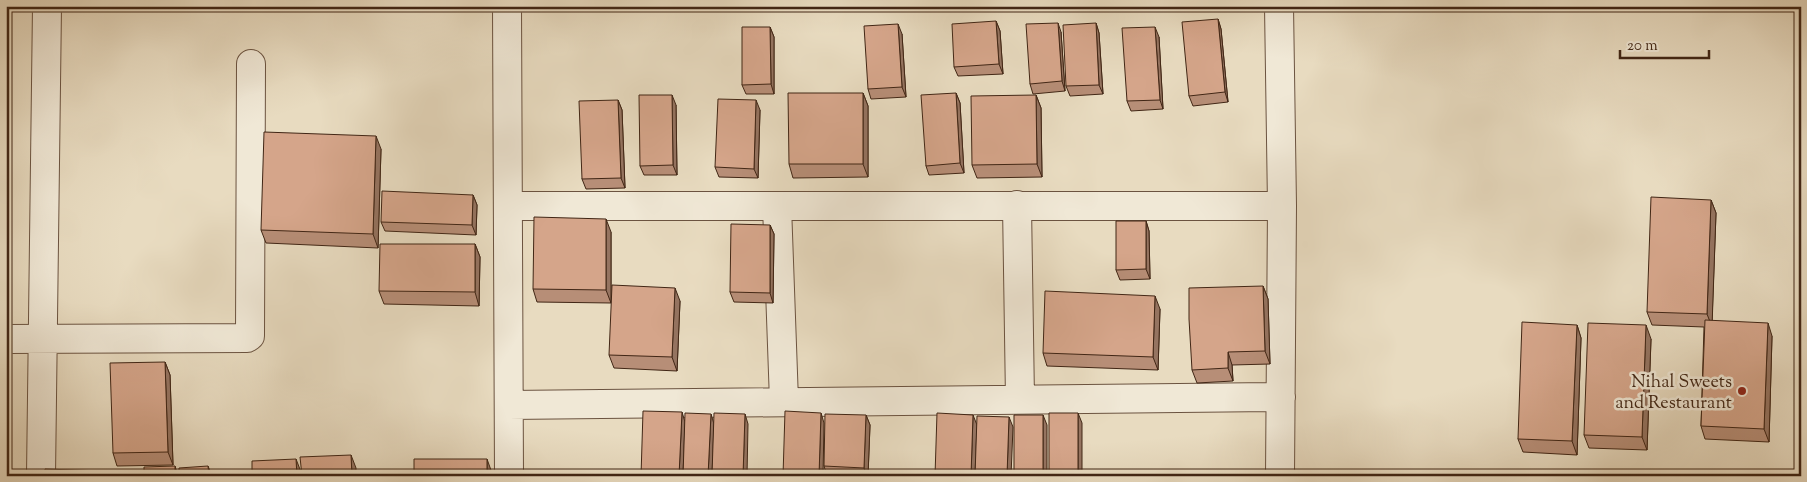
<svg xmlns="http://www.w3.org/2000/svg" width="1807" height="482" font-family="'Sorts Mill Goudy',serif">
<style>
.lines{fill:none;stroke-linecap:round;stroke-linejoin:round}
.minor-casing{stroke:#6b5340;stroke-width:30}
.minor{stroke:#f0e8d6;stroke-width:28}
.wall{fill:#b78e77;stroke:#412615}
.shaded-wall{fill:#957461;stroke:#412615}
.building{fill:#d5a58a;stroke:#412615}
.poi-dot{fill:#8f2418;stroke:#f0e8d6;stroke-width:2}
.labels{text-anchor:middle;stroke-width:5;stroke-linejoin:round;paint-order:stroke}
.poi-label{font-size:18px;fill:#412615;stroke:#f0e8d6;text-anchor:end}
</style>
<rect width="100%" height="100%" fill="#e8dbc0"/>
<filter id="stains"><feTurbulence type="fractalNoise" baseFrequency=".004" numOctaves="4"/><feColorMatrix values="0 0 0 0 .2 0 0 0 0 .09 0 0 0 0 .02 0 0 0 .5 -.17"/></filter>
<radialGradient id="worn" r=".72"><stop offset=".6" stop-color="#630" stop-opacity="0"/><stop offset="1" stop-color="#630" stop-opacity=".3"/></radialGradient>
<g class="lines">
<!-- minor casing -->
<g class="minor-casing">
<path id="minor" d="M507 6 509 476
M1279 6 1282 206 1280 476
M1017 205 1020 399
M508 206H1282
M777 206 784 401
M6 339 247 338 250 336 251 64
M509 405 1281 397
M41 476 47 6"/>
</g>
<!-- minor -->
<use href="#minor" class="minor"/>
</g>
<!-- wall -->
<path class="wall" d="M1218 19 1221 29 1228 102 1193 106 1189 96Z
M996 21 1000 31 1003 74 958 76 954 67Z
M1096 23 1099 33 1103 94 1070 96 1066 86Z
M770 27 774 37V94H746L742 85Z
M1061 32 1065 91 1033 94 1030 84Z
M902 34 906 97 871 99 868 89Z
M1159 37 1163 109 1131 111 1127 101Z
M863 93 868 106V177L793 178 789 164Z
M956 93 960 103 964 173 929 175 926 166Z
M1036 95 1041 108 1042 177 977 178 972 165Z
M618 100 622 110 625 188 586 189 582 179Z
M676 105 677 175H644L640 166Z
M760 110 758 178 719 177 715 167Z
M381 149 378 248 266 243 261 230Z
M473 195 477 205 476 235 385 231 381 222Z
M1711 200 1716 213 1712 321 1772 336 1769 442 1705 439 1701 426 1704 327 1652 325 1647 312Z
M1146 221 1149 231 1150 279 1120 280 1116 270Z
M770 225 774 234 773 303 734 302 730 292Z
M611 232V303L537 302 533 289Z
M475 244 480 257 479 306 384 304 379 291Z
M1263 286 1268 299 1270 364 1232 365 1233 381 1197 383 1192 370Z
M680 301 677 371 614 368 609 355Z
M1160 309 1158 370 1047 366 1043 353Z
M1577 325 1581 338 1577 455 1523 452 1518 439Z
M1651 339 1647 450 1589 448 1584 435Z
M165 362 170 375 173 465 117 466 113 453Z
M866 415 870 425 868 476H827L824 466Z"/>
<!-- shaded-wall -->
<path class="shaded-wall" d="M1218 19 1221 29 1228 102 1225 92Z
M996 21 1000 31 1003 74 999 64Z
M1058 23 1061 32 1065 91 1062 81Z
M1096 23 1099 33 1103 94 1099 85Z
M898 24 902 34 906 97 902 87Z
M770 27 774 37V94L771 84Z
M1155 27 1159 37 1163 109 1160 100Z
M863 93 868 106V177L863 164Z
M956 93 960 103 964 173 960 163Z
M672 95 676 105 677 175 673 165Z
M1036 95 1041 108 1042 177 1037 164Z
M618 100 622 110 625 188 621 178Z
M756 100 760 110 758 178 754 169Z
M376 136 381 149 378 248 373 234Z
M473 195 477 205 476 235 472 225Z
M1711 200 1716 213 1712 327 1707 314Z
M606 219 611 232V303L606 290Z
M1146 221 1149 231 1150 279 1146 269Z
M770 225 774 234 773 303 770 293Z
M475 244 480 257 479 306 475 292Z
M1263 286 1268 299 1270 364 1265 351Z
M675 288 680 301 677 371 672 357Z
M1155 296 1160 309 1158 370 1153 357Z
M1768 323 1772 336 1769 442 1764 429Z
M1577 325 1581 338 1577 455 1572 441Z
M1646 325 1651 339 1647 450 1642 437Z
M1228 352 1232 365 1233 381 1228 368Z
M165 362 170 375 173 465 168 452Z
M682 412 685 422 683 476H679Z
M821 413 824 423 823 476H819Z
M1078 413 1082 423V476H1078Z
M711 414 714 424 712 476H708Z
M745 414 748 424 747 476H743Z
M866 415 870 425 868 476H867L864 468Z
M973 415 977 425 975 476H971Z
M1043 415 1047 425V476H1043Z
M1009 417 1013 427 1011 476H1007Z
M351 455 356 468V476H352Z
M296 459 301 472V476H297Z
M487 459 492 473V476H487Z
M175 466 178 476H175Z
M208 466 212 476H209Z"/>
<!-- building -->
<path class="building" d="M1218 19 1225 92 1189 96 1182 22Z
M996 21 999 64 954 67 952 24Z
M1058 23 1062 81 1030 84 1026 24Z
M1096 23 1099 85 1066 86 1063 25Z
M898 24 902 87 868 89 864 26Z
M742 27H770L771 84 742 85Z
M1155 27 1160 100 1127 101 1122 28Z
M788 93H863V164H789Z
M956 93 960 163 926 166 921 95Z
M639 95H672L673 165 640 166Z
M1036 95 1037 164 972 165 971 96Z
M718 99 756 100 754 169 715 167Z
M618 100 621 178 582 179 579 101Z
M264 132 376 136 373 234 261 230Z
M382 191 473 195 472 225 381 222Z
M1651 197 1711 200 1707 314 1647 312Z
M534 217 606 219V290L533 289Z
M1116 221H1146V269L1116 270Z
M731 224 770 225V293L730 292Z
M380 244H475V292L379 291Z
M612 285 675 288 672 357 609 355Z
M1263 286 1265 351 1228 352V368L1192 370 1189 319V288Z
M1045 291 1155 296 1153 357 1043 353Z
M1705 320 1768 323 1764 429 1701 426Z
M1522 322 1577 325 1572 441 1518 439Z
M1588 323 1646 325 1642 437 1584 435Z
M165 362 168 452 113 453 110 363Z
M643 411 682 412 679 476H641Z
M785 411 821 413 819 476H783Z
M685 413 711 414 708 476H683Z
M714 413 745 414 743 476 712 475Z
M937 413 973 415 971 476H935Z
M1049 413H1078V476H1049Z
M825 414 866 415 864 468 824 466Z
M1014 415H1043V476H1014Z
M977 416 1009 417 1007 476H975Z
M351 455 352 476H302L300 457Z
M296 459 297 476H252V461Z
M414 459H487V476H414Z
M175 466V476H144V467Z
M208 466 209 476H179V468Z
M45 469 103 471V476H45Z"/>
<!-- markers -->
<circle class="poi-dot" cx="1742" cy="391" r="5"/>
<g class="labels">
<!-- poi labels -->
<g class="poi-label">
<text x="1732" y="387">Nihal Sweets<tspan x="1732" dy="21">and Restaurant</tspan></text>
</g>
</g>
<!-- margin -->
<rect width="1807" height="482" fill="none" stroke="#e8dbc0" stroke-width="25"/>
<rect x="8" y="8" width="1792" height="467" fill="none" stroke="#412615" stroke-width="2.5"/>
<rect x="12" y="12" width="1782" height="457" fill="none" stroke="#412615"/>
<!-- scale -->
<path d="M1620 50v8h89v-8" fill="none" stroke="#412615" stroke-width="2.5"/>
<text x="1627" y="50" font-size="15" fill="#412615" stroke="#f0e8d6" stroke-width="4" paint-order="stroke">20 m</text>
<rect width="100%" height="100%" filter="url(#stains)"/>
<rect width="100%" height="100%" fill="url(#worn)"/>
</svg>
